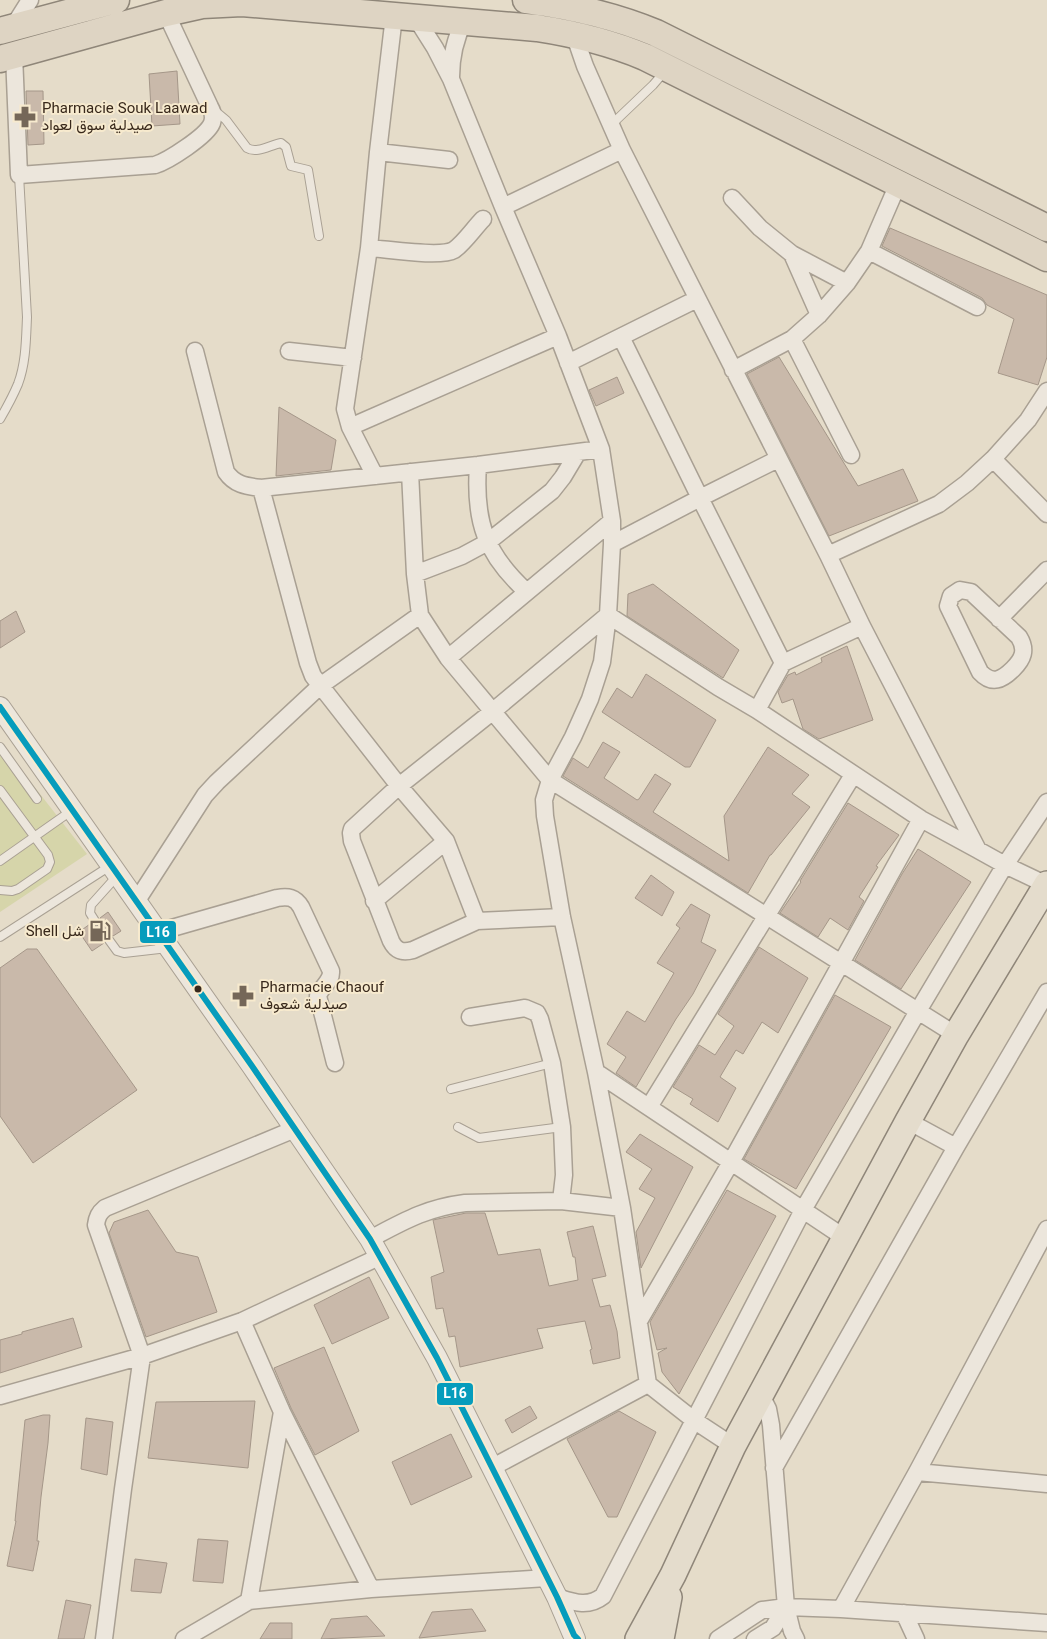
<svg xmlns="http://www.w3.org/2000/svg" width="1047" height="1639" font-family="Georgia,Vazirmatn,serif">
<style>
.green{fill:#d6d5aa}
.building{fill:#c9b9aa;stroke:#a59789}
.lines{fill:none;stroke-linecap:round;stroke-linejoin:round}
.service-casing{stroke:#a9a093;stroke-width:10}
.minor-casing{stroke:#a9a093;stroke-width:19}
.tertiary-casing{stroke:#a9a093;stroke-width:22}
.primary-casing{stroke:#8f8679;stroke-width:28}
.trunk-casing{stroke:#8f8679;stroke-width:29}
.service{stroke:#ece6dc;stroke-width:8}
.minor{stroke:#ece6dc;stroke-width:16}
.tertiary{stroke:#ece6dc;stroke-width:20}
.primary{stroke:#e4dccc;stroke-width:25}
.trunk{stroke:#ded4c3;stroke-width:26}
.bus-1-casing{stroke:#f7eace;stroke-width:10}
.bus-1{stroke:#069cbc;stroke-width:6}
.bus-dot{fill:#38281b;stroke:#f7eace;stroke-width:2}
.labels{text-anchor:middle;stroke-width:4;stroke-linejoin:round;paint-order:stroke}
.poi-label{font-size:15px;fill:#38281b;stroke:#f7eace;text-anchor:start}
.line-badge{stroke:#f7eace;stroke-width:2}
.badge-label{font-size:14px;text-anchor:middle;font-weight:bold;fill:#fff}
</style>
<rect width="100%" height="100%" fill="#e5dcc9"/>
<!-- green -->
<path class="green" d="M0 743 87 854 0 912Z"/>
<!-- building -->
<path class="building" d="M177 71 180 124 152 126 149 74Z
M26 91H43L44 144 28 145Z
M890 228 1047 295V357L1038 385 998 373 1014 319 987 305 982 298 882 246Z
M779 357 858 486 903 469 918 501 829 536 747 374Z
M617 377 624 393 596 406 589 390Z
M279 407 336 440 331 470 276 476Z
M653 584 739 650 723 678 627 616 628 594Z
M16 611 25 632 0 648V621Z
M847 646 873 720 819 739 803 729 793 699 782 703 778 692 788 675 795 672 796 675 822 662 821 658Z
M646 674 716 720 690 767H685L602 712 617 688 632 698Z
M603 742 620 752 604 778 637 800 639 799 655 774 671 784 653 812 729 861 724 816 768 747 809 775 792 794 810 807 771 855H770L748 893 563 776 573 758 588 768Z
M848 803 899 835 876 866 878 867 859 897 864 901 848 930 830 918 818 937 780 913 801 882 800 881Z
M918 849 971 882 901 989 855 960 902 874Z
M651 875 674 892 662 916 635 898Z
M691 904 710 915 701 942 716 950 693 994 676 1019 636 1087 616 1073 626 1057 607 1044 627 1011 645 1022 674 973 657 963 680 928 676 925Z
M108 912 121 931 113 936 111 935H106L104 938V943L92 951 79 932 90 924 95 927 98 925 101 921 100 918Z
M759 947 808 978 778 1033 762 1022 743 1054 736 1050 720 1077 736 1088 718 1122 690 1104 693 1099 673 1087 699 1045 715 1055 734 1026 718 1014Z
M27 949H37L137 1090 33 1163 0 1116V968Z
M835 995 891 1027 796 1189 744 1159Z
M640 1134 693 1167 641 1268 636 1232 655 1198 639 1189 652 1169 626 1152Z
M727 1190 776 1216 679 1394 662 1372 658 1353 667 1348 657 1350 650 1322Z
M148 1210 176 1252 198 1257 217 1312 146 1337 109 1233 114 1222Z
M466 1213H485L498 1255 540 1249 549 1286 578 1280 575 1257H573L567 1232 593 1226 606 1276 592 1279 600 1307 610 1305 617 1331 620 1358 593 1364 590 1350 592 1349 585 1321 537 1329 543 1348 460 1367 455 1336 449 1337 443 1308 436 1309 431 1277 444 1272 433 1220Z
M369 1277 389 1318 332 1344 314 1305Z
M73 1318 82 1347 0 1373V1340L22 1334V1332Z
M324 1347 359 1431 315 1455 291 1408 274 1368Z
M255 1401 248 1468 148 1458 156 1402Z
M530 1406 537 1418 512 1433 505 1420Z
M619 1411 656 1432 617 1517H608L567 1439Z
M43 1415H50L48 1443 41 1497 37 1541H39L33 1571 7 1566 16 1521H15L25 1420Z
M86 1418 113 1422 107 1475 81 1469Z
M451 1434 472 1477 411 1505 392 1462Z
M198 1539 228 1541 223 1583 193 1581Z
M135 1559 167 1563 161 1593 131 1591Z
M66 1600 91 1605 84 1639H58Z
M472 1609 486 1631 419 1638 432 1612Z
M367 1616 385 1636 321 1639 331 1619Z
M270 1623H292V1639H260Z"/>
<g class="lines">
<!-- service casing -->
<g class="service-casing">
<path id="service" d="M214 110 226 120 247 148C257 154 270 145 281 143L286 147 291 166 308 170 319 236
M611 125 653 85 665 71
M0 419C7 407 13 396 18 384 26 363 26 339 27 317L19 175
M0 747 37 799
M0 790 48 855 50 862 47 869 18 889 12 891 0 890
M0 861 71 811
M95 921 90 913 91 905 117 876
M0 937 110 866
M109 940 117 951 124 953 168 948
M451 1089 552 1063
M458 1127 479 1138 562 1127"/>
</g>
<!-- minor casing -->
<g class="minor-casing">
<path id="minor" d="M416 18 435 48 451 79 503 207 558 336 601 449 612 521V544L608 615 602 662 590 699 573 737 550 780 544 800 545 816 562 917 596 1072 622 1208 648 1384 695 1421 733 1446
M13 27 30 0
M574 34 585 66 622 150 828 555 862 626 978 850 1005 865 1047 885
M14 55 19 175 155 165C168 161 207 136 212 123 214 117 213 112 210 107L166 13
M451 77C451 57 455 39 464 21
M378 152 449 160
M732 198 760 228 792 254 847 283
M503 207 622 150
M369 248C387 249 440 258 454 250 465 242 474 228 483 219
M869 251 977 307
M792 254 819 315
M621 337 700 498 783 663
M792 339 851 455
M195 351 226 472C235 485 246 486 261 488L478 465 601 449
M289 351 353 358
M568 363 697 299
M733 370 792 339 819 315 847 283 869 251 898 184
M350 427 558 336
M993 459 1047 514
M478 465C474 521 485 554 527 592
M410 472 415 574 420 615 448 658 550 780 956 1035
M375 476 350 427 345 409 369 248 378 152 394 16
M261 488 308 663 313 676 399 786 446 841 477 921
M612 544 700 498 778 459
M828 555 939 504 967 483 993 459 1028 420 1047 391
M415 574 462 556 488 542 552 491 563 477 578 452
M960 590 971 592 1019 637C1027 650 1023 659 1013 669 1002 680 992 685 980 672L948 606 951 596Z
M999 619 1047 570
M448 658 612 521
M757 710 783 663 862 626
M374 901 446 841
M136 902 205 795 217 782 320 686 420 615
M562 917 477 921 413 950C402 953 396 951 391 941L352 841 351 833 352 829 399 786 492 712 608 615 718 687 757 710 921 819 978 850
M158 932 277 898C288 896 295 897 301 907L331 971C332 982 321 986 318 996L335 1063
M470 1017 525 1008 537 1013 540 1019 552 1063 562 1127 564 1175 561 1201
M596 1072 845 1238
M649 1107 853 775
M908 1121 956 1147
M370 1239C404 1221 426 1208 465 1203L561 1201 622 1208
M242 1321 282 1412 371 1589
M639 1321 731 1162 921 819
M761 1395 768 1409 771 1425 786 1607 792 1631 796 1639
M0 1396 142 1356 242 1321 381 1256
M491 1468 648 1384
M774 1468 956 1147 1047 992
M917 1472 1047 1484
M557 1597C573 1602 588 1608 603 1596L803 1210 918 1011 1005 865 1047 802
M249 1601 282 1412
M841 1609 917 1472 1047 1229
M904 1613 916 1639
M104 1639 123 1489 142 1356 96 1225C97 1217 99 1213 105 1208L295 1129
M184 1639 249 1601 371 1589 547 1578
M718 1639 762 1610 786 1607 841 1609 1047 1623
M755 1639 773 1628 786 1607"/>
</g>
<!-- tertiary casing -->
<g class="tertiary-casing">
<path id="tertiary" d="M0 707 252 1066 370 1239 437 1358 557 1597 575 1639"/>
</g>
<!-- primary casing -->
<g class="primary-casing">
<path id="primary" d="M638 1639 673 1575 733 1446 908 1121 956 1035 1047 884
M661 1639 669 1597"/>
</g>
<!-- trunk casing -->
<g class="trunk-casing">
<path id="trunk" d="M526 0C572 6 613 15 656 33L1047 228
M0 31 116 0
M0 59 166 13 202 5 242 3 537 28C576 34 609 42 645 57L1047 258"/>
</g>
<!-- service -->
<use href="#service" class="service"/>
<!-- minor -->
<use href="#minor" class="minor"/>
<!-- tertiary -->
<use href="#tertiary" class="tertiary"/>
<!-- primary -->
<use href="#primary" class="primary"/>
<!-- trunk -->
<use href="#trunk" class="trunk"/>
<!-- bus-1 casing -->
<g class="bus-1-casing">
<path id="bus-1" d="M0 707 252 1066 370 1239 437 1358 557 1597 574 1635 578 1639"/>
</g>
<!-- bus-1 -->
<use href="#bus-1" class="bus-1"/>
</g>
<!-- icons -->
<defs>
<g id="pharmacy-bare" transform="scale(1.725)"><path d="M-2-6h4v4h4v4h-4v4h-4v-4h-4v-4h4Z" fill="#756758" stroke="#f7eace" stroke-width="2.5" paint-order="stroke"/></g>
<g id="fuel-bare" transform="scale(1.725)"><path d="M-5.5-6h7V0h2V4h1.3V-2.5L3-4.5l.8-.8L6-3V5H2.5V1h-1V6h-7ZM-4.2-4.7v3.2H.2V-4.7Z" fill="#756758" stroke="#f7eace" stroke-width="2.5" paint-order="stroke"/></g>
</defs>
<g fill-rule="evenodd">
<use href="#pharmacy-bare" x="25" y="117"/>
<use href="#fuel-bare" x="100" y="931"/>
<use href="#pharmacy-bare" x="243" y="996"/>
</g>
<!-- markers -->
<circle class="bus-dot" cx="198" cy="989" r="4.5"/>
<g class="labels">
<!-- poi labels -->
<g class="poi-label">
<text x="42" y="113">Pharmacie Souk Laawad<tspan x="42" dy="17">صيدلية سوق لعواد</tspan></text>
<text x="84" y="936" text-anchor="end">Shell شل</text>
<text x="260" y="992">Pharmacie Chaouf<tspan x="260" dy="17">صيدلية شعوف</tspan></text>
</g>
</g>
<g class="line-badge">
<rect x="139" y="920" width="38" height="24" rx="5" fill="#069cbc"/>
<rect x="436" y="1382" width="38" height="24" rx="5" fill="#069cbc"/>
</g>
<g class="badge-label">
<text x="158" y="937">L16</text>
<text x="455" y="1398">L16</text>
</g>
</svg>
